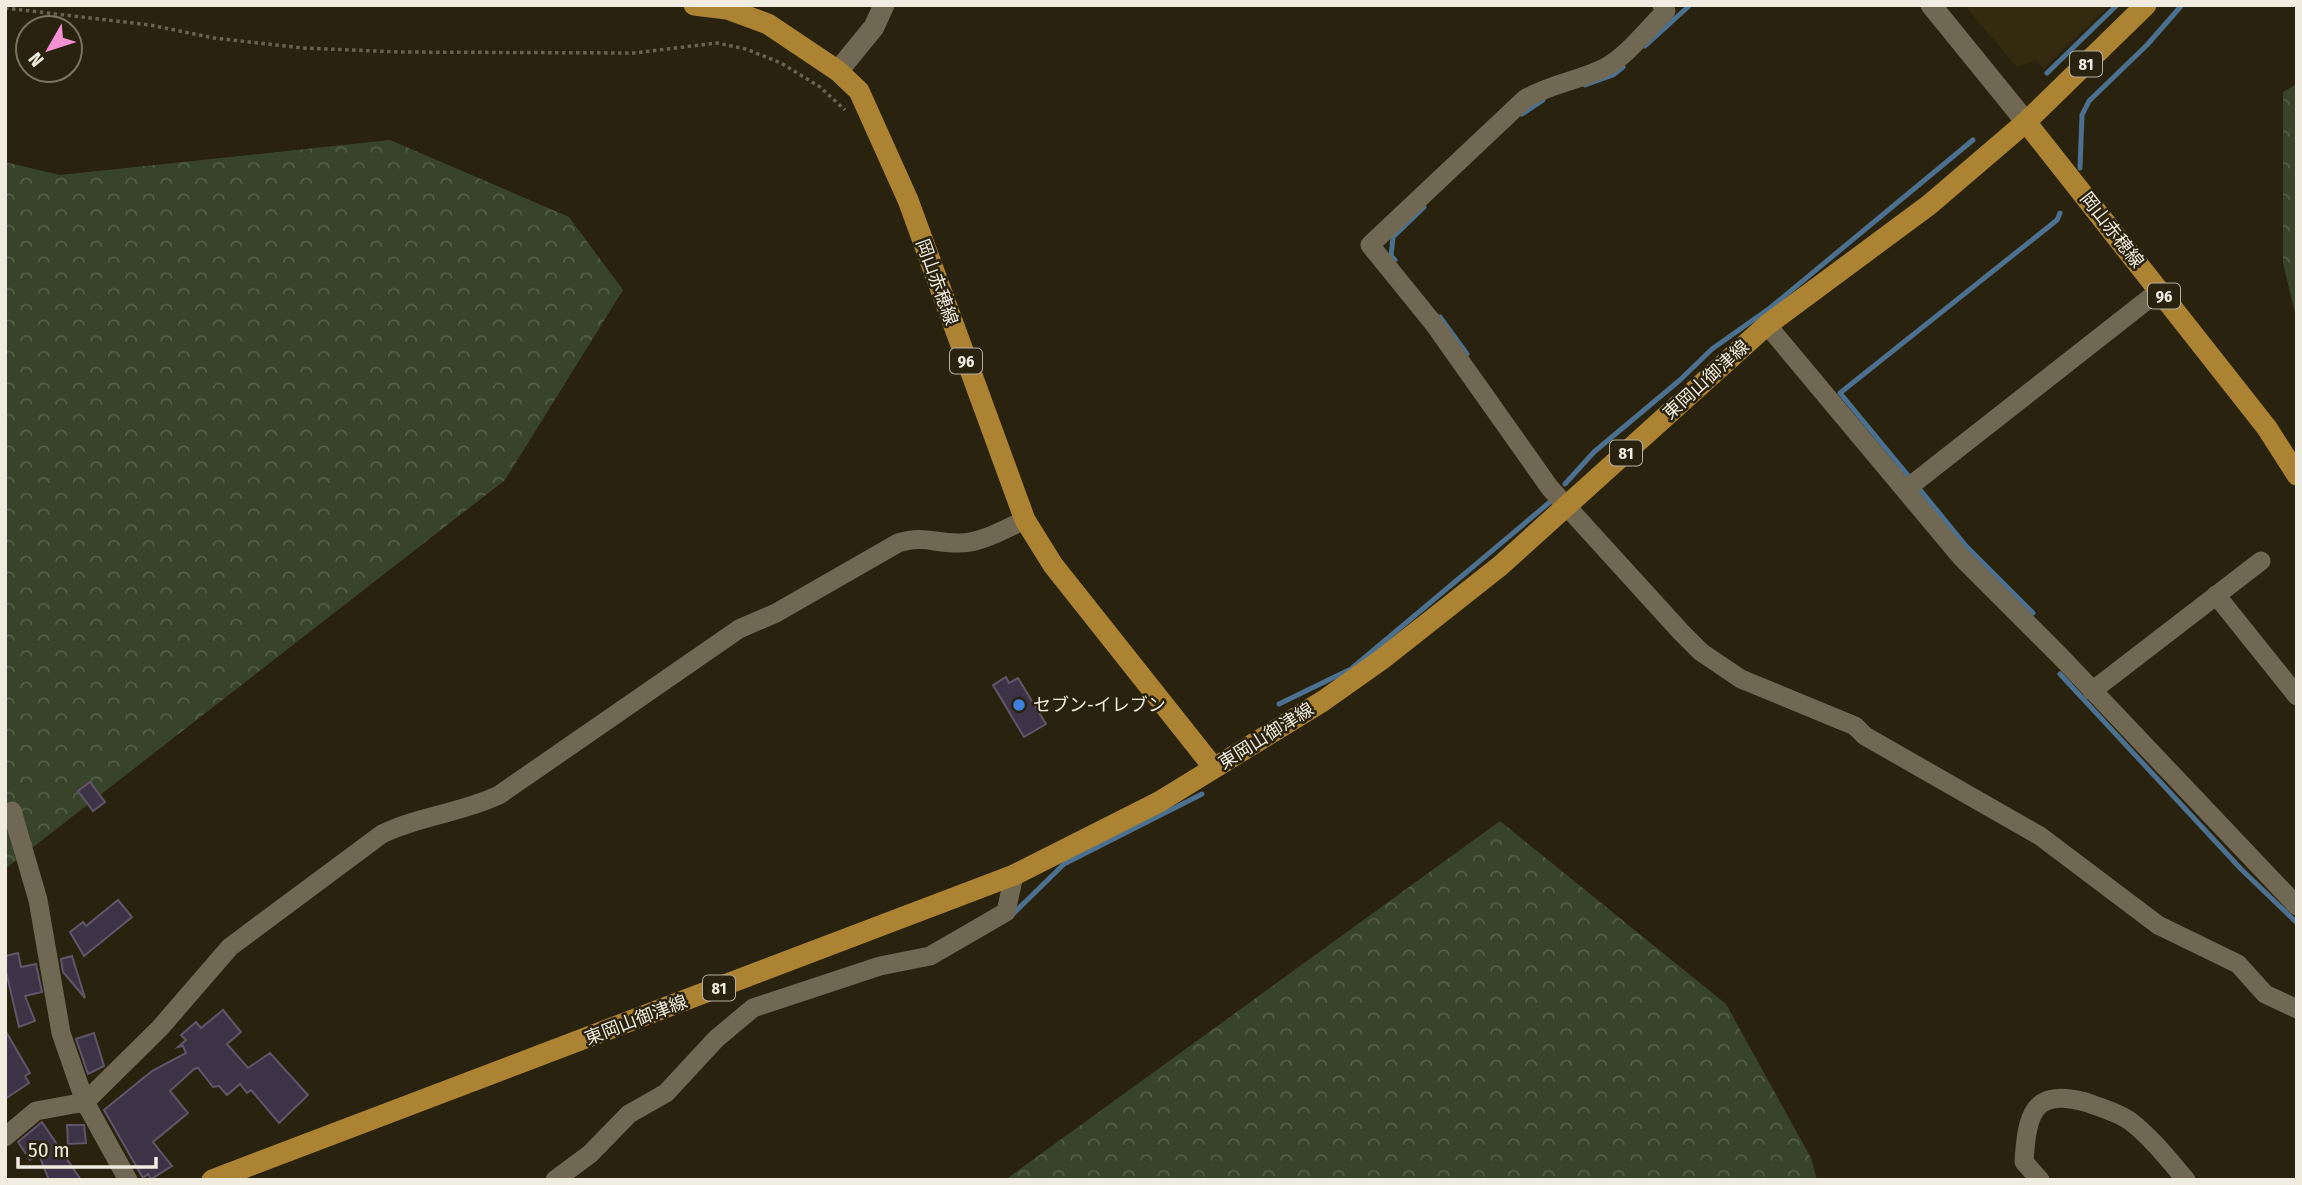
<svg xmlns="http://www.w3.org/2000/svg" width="2302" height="1185" font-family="'Fira Sans Condensed','Noto Sans JP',sans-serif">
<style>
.built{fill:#342a0f}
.forest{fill:url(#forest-crowns)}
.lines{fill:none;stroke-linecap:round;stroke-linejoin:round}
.stream{stroke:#4b7090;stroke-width:5}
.building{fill:#3d3346;stroke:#605569;stroke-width:2}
.path{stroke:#696251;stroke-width:3.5;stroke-dasharray:3.5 3.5;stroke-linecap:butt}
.street{stroke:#706852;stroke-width:19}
.secondary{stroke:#706852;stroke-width:21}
.primary{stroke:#ac8333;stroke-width:21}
.shop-dot{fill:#3f7fe0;stroke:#29220e;stroke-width:2.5}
.labels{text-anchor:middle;stroke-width:5;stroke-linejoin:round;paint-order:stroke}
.shield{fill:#29220e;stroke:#b5afa1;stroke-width:2}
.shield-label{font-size:16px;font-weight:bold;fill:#f1ece0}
.street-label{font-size:18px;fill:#f1ece0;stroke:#29220e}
.poi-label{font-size:18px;fill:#f1ece0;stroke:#29220e;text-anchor:start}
</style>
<defs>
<pattern id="forest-crowns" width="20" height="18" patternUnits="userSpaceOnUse" patternTransform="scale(1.75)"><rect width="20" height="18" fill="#384429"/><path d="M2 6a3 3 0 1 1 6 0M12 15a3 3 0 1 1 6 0" fill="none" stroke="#555f48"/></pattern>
</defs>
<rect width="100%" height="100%" fill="#29220e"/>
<!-- built -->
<path class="built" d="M1964 5H2110L2044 68 2036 60 2017 67Z"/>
<!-- forest -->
<path class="forest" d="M2297 84V321L2283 263V92Z
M390 140 569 217 623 290 505 480 5 869V162L60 175Z
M1500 821 1726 1004 1811 1158 1817 1180H1005Z"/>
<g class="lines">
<!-- stream -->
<path class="stream" d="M1645 46 1690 5
M2047 73 2117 5
M1585 85 1613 75 1623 67
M1522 114 1543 100
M2080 168 2082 115 2089 101 2147 45 2182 5
M1395 260 1391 256 1393 237 1424 207
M1440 317 1467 354
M1911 479 1840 393 2057 220 2060 213
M1565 484 1594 452 1680 380 1712 349 1770 308 1973 140
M1917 486 1966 546 2033 613
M2060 674 2241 869 2297 923
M1279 704 1351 669 1550 502
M1011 916 1064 864 1202 794"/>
</g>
<!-- building -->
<path class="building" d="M1006 677 1009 683 1018 678 1046 724 1024 737 993 685Z
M90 782 105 802 93 811 78 791Z
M118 900 132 917 84 956 70 932 83 922 86 926Z
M18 953 21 967 36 964 42 992 25 996 35 1021 19 1027 5 967V956Z
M72 956 85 998 63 972 61 959Z
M223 1010 241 1032 227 1044 248 1068 270 1053 308 1095 279 1123 251 1090 247 1093 240 1084 227 1095 219 1086 213 1087 198 1068 194 1069 170 1091 188 1113 153 1142 172 1166 151 1179 148 1174 143 1178 104 1110 152 1071 186 1053 183 1046 178 1047 186 1040 181 1035 196 1022 201 1028Z
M5 1030 30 1073 25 1076 29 1083 5 1099Z
M94 1033 104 1066 88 1074 76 1039Z
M42 1122 81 1180H49L39 1155 30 1160 18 1142Z
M67 1125H84L86 1143 68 1144Z"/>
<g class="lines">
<!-- path -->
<path class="path" d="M5 8 150 25 214 38 303 48 399 52 634 53 717 43 746 49 781 63 820 87 845 110"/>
<!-- street -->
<path class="street" d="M1662 5 1666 11C1648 28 1628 55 1606 67 1579 81 1552 83 1525 99L1370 245 1434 324 1550 488 1681 632 1701 652 1741 679 1855 726 1865 736 2040 836 2158 925 2238 964 2265 994 2297 1009
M1767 325 1961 557 2061 657 2297 906
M1905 490 2160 290
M2216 595 2297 696
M2092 691 2261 561
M12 811 38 900 61 1033 85 1102 128 1180
M5 1137 36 1111 85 1102 160 1028 230 947 382 834C419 816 461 813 499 795L739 629 776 613 898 543C925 535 932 543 957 543 981 544 1004 529 1025 520
M555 1180 590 1154 629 1114 666 1093 716 1039 753 1008 880 966 930 956 1006 912 1014 875
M2040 1180 2024 1162C2027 1116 2032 1087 2085 1102 2099 1107 2118 1112 2130 1121 2151 1137 2169 1160 2186 1180"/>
<!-- secondary -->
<path class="secondary" d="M1931 5 2026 122
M838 71 874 27 884 5"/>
<!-- primary -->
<path class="primary" d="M694 5 727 9 768 24 838 71 859 91 908 200 1025 520 1053 565 1214 768
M2026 122 2267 428 2297 475
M212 1180 1014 875 1159 802 1323 701 1381 660 1500 566 1767 325 1929 205 2026 122 2146 5"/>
</g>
<!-- markers -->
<circle class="shop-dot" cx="1019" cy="705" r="7"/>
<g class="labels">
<!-- shield labels -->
<g class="shield">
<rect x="2070" y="51.5" width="32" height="25" rx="5"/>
<rect x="2148" y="283.5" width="32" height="25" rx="5"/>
<rect x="950" y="348.5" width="32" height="25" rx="5"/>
<rect x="1610" y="440.5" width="32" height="25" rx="5"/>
<rect x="703" y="975.5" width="32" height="25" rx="5"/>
</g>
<g class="shield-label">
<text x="2086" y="70">81</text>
<text x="2164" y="302">96</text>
<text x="966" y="367">96</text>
<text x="1626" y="459">81</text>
<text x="719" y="994">81</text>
</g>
<!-- street labels -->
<g class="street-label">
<text transform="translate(2112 230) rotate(52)" y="6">岡山赤穂線</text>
<text transform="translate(937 282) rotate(70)" y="6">岡山赤穂線</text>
<text transform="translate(1706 380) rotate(-42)" y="6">東岡山御津線</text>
<text transform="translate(1266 736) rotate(-32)" y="6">東岡山御津線</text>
<text transform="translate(636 1020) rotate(-21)" y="6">東岡山御津線</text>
</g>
<!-- poi labels -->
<g class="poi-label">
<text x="1033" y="711">セブン-イレブン</text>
</g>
</g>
<!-- border -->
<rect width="2302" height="1185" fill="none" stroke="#f1ece0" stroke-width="14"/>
<!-- north arrow -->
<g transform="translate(49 49) rotate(231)"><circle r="33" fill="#29220e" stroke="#797362" stroke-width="2"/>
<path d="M0-5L12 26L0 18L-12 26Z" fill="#f491d4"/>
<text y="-10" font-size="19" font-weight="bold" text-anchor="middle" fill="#f1ece0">N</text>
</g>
<!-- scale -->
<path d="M18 1157v10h138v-10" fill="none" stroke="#f1ece0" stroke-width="3.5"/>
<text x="28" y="1157" font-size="21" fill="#f1ece0" stroke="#29220e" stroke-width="5" paint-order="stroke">50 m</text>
</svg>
